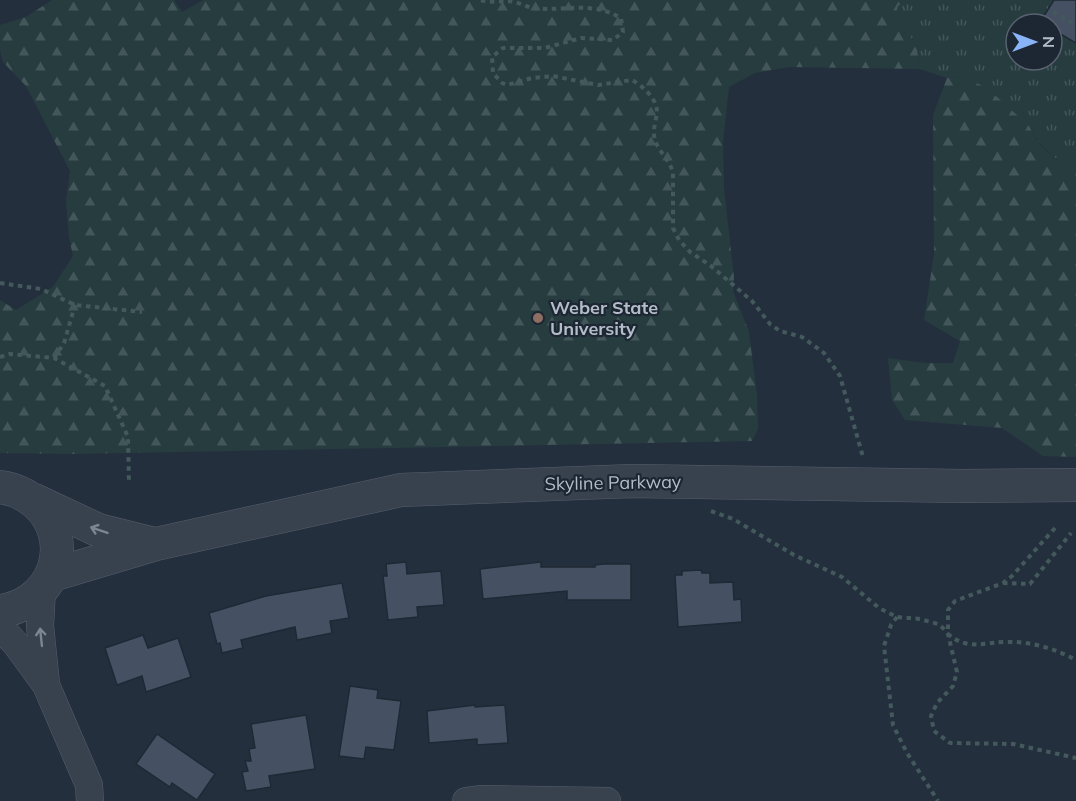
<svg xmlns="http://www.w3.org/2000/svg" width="1076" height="801" font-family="Mulish,sans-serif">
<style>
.grass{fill:url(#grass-tufts)}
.forest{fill:url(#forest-firs)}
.building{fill:#455162;stroke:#1f2835;stroke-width:1.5}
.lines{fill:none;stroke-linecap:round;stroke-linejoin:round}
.minor-casing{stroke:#565f6c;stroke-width:28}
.tertiary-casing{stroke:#565f6c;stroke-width:34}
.path{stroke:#44595c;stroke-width:4;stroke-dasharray:4.5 4.5;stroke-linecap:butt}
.minor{stroke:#38414e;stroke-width:27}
.tertiary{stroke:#38414e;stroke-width:33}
.oneway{stroke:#7c8592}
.education-dot{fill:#8d6e63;stroke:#1d2633;stroke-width:2}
.labels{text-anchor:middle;stroke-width:4.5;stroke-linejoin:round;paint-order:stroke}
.poi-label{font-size:18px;font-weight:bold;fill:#b4bcc9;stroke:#1d2633;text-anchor:start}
.street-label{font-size:18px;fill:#b4bcc9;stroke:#1d2633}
</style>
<defs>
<pattern id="grass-tufts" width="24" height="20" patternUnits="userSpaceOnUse" patternTransform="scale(1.5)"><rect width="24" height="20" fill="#263c3f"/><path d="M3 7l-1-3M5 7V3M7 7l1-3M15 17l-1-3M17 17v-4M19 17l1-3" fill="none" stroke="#435659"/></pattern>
<pattern id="forest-firs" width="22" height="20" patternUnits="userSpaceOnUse" patternTransform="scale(1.5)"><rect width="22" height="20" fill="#263c3f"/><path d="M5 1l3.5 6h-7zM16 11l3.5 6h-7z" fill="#435659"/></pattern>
</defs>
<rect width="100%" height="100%" fill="#242f3e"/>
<!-- grass -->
<path class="grass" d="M906 0H1054L1040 21 1044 24H1016V60H1052V29L1076 43V168L1062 164 1039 143 1029 126 964 77 947 78 920 69 916 43 894 21 897 6Z"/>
<!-- forest -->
<path class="forest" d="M52 0H174L182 12 203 0H906L898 6 894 21 916 43 920 69 789 67 755 73 729 87 723 142 724 188 734 277 733 291 749 332 757 396 758 429 752 441 72 454 0 453V300L16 310 53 287 73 256 69 238 66 201 70 171 26 86 3 62 0 50V25L26 17Z
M964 77 987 88 1029 126 1039 144 1062 164 1076 168V457L1043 456 1002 428 905 420 892 400 888 358 925 363H953L960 341 924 320 934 254 933 115 947 78Z"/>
<!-- building -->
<path class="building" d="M1054 0H1076V43L1052 29V24H1044L1040 22Z
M406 562 407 574 441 571 444 605 417 607 418 617 388 620 383 576H387L386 564Z
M541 562V567H595V565L604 564H631V600H567V591L483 599 480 569Z
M701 570 702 573H710V583L733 582 734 600 741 599 742 622 678 627 675 575H682V571Z
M342 583 349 618 330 621 332 633 297 640 295 627 241 640 243 648 222 653 220 643 217 644 209 613 266 596Z
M143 635 148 648 178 638 191 677 146 692 142 676 117 685 105 648Z
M350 686 378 690 377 698 401 701 394 750 366 747 364 759 339 756Z
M475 705V707L505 705 508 743 477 745V739L429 743 427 711Z
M306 715 315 769 269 776 271 787 246 791 242 772 248 771 245 761H251L249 749 255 748 251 724Z
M157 734 215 774 197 800 172 783 170 787 136 764Z"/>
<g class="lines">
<!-- minor casing -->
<g class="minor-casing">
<path id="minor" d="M42 589 40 626 46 684
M0 627 16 644 46 685 89 785 90 801
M466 801 480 799 607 801"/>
</g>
<!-- tertiary casing -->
<g class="tertiary-casing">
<path id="tertiary" d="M0 487C58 495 78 565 30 600 21 606 11 610 0 611
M34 500 98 530 154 544
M52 575 156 544 401 490 632 481 963 486 1076 485"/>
</g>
<!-- path -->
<path class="path" d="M481 0C490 3 500 1 509 1 518 2 525 6 532 8 564 12 590 0 621 18L623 32 613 40 581 38 545 48H503L492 57 493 73 502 83 507 85 532 78 553 76 598 85 632 80C643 86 657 99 657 112 656 122 652 130 655 140 659 152 670 160 673 173V228L679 240 690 252 711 266 752 301 770 324 780 331 802 337 824 353 840 376 863 457
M1053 12 1076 25
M0 283 41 289 75 305 142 312
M0 357 10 354 54 358 105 386 128 437 129 483
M54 358 64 343 75 305
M711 511 733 519 794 555 842 577 879 608 897 617 920 619 938 624 943 628 948 634 957 672 953 686 937 703 931 716 934 731 950 743 1013 744 1076 758
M1055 528 1012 576 1003 583 955 601 948 610V634C968 651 984 642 1007 642 1030 641 1056 649 1076 660
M1003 583 1030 584 1071 533
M897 617 891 625 884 646 893 725 907 753 938 801"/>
<!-- minor -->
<use href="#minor" class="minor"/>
<!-- tertiary -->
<use href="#tertiary" class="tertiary"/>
</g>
<!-- one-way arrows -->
<defs><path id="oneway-shaft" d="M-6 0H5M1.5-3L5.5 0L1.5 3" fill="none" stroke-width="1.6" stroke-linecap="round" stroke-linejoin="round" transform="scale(1.5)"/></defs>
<g class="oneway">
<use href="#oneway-shaft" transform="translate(99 530) rotate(-161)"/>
<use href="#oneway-shaft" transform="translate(41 637) rotate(-96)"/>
</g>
<!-- markers -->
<circle class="education-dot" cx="538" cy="318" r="6"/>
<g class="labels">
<!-- poi labels -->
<g class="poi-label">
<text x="550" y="314">Weber State<tspan x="550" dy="21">University</tspan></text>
</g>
<!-- street labels -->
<g class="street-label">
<text transform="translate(613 483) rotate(-1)" y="6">Skyline Parkway</text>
</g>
</g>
<!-- north arrow -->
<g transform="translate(1034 42) rotate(90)"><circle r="28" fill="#1d2633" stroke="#59626f" stroke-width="1.5"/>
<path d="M0-4.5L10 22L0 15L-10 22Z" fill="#8ab4f8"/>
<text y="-9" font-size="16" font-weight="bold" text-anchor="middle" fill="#b4bcc9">N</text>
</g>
</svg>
